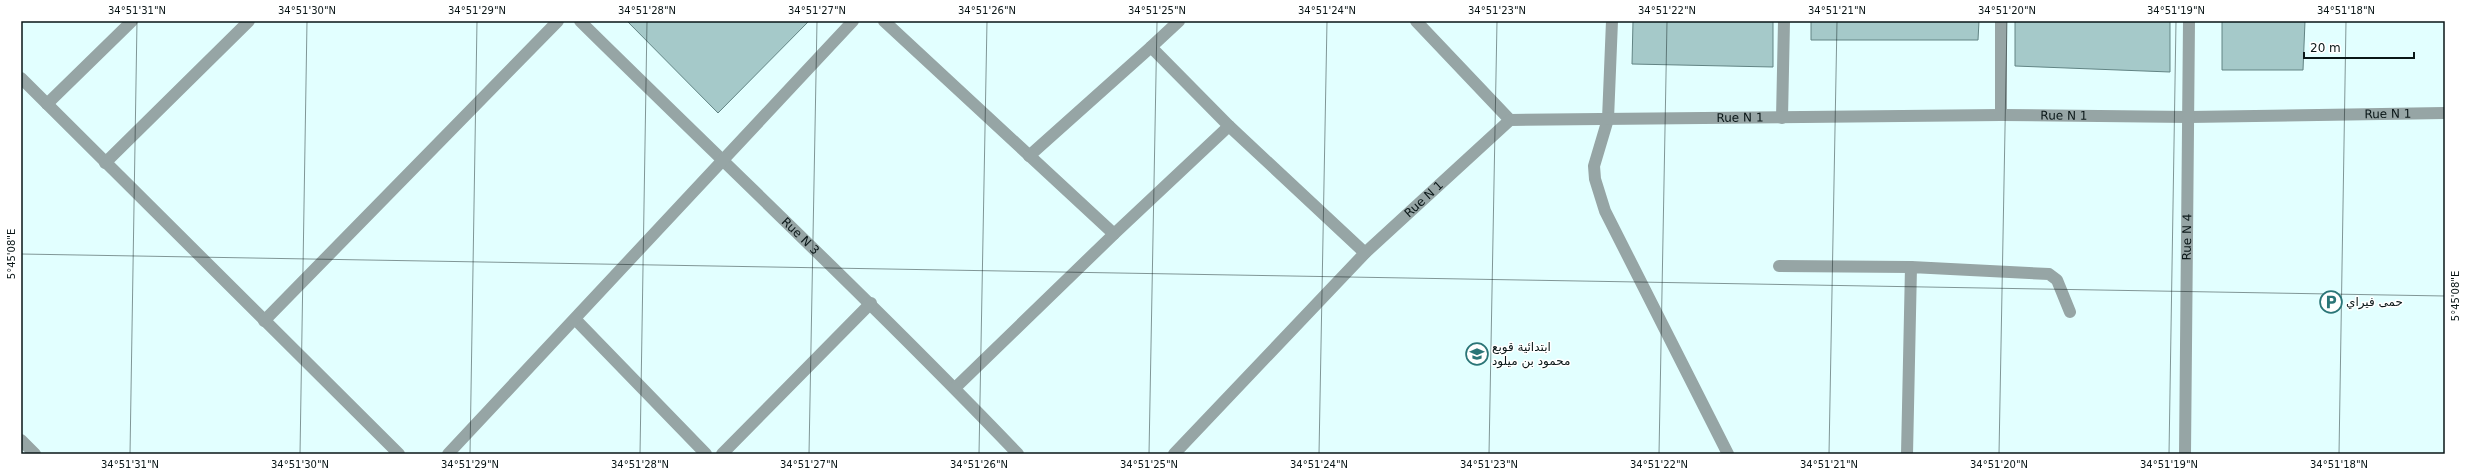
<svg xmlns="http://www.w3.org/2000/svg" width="2466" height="475" font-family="'DejaVu Sans',Cairo,sans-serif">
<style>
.building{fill:#a5c9c9;stroke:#628484}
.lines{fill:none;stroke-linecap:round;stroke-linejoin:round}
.street{stroke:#96a5a5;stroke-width:12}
.ticks{fill:none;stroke:#091617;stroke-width:1;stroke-opacity:0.45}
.labels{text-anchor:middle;stroke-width:3;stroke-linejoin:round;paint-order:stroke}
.street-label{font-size:12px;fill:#091617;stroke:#fff}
.poi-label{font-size:12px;fill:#091617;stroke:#fff;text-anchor:start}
.neatline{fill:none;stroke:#091617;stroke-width:1.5}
.ticks-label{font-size:10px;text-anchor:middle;fill:#091617}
</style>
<rect width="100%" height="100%" fill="#e2ffff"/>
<!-- building -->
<path class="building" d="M627 21H809L718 113Z
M1633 21H1773V67L1632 64Z
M1811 21H1979L1978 40H1811Z
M2015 21H2170V72L2015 66Z
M2222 21H2305L2303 70H2222Z"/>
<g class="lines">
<!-- street -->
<g class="street">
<path id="s1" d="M580 21C726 165 876 306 1018 454"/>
<path d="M884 21 1114 234 1229 126 1365 253"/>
<path d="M1179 21 1151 47 1229 126"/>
<path d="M1416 21 1510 120"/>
<path d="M1612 21 1608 119 1594 166 1595 179 1605 211 1728 454"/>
<path d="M2001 21V115"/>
<path d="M21 78 399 454"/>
<path d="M47 104 132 21"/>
<path d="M1782 118 1784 21"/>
<path d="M1029 156 1151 47"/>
<path d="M105 163 249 21"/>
<path d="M1779 266 1911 267"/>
<path d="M575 319 706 454"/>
<path d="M264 321 558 21"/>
<path d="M955 388 1114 234"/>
<path d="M21 440 35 454"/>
<path d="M448 454 853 21"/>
<path d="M722 454 871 303"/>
<path id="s2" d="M1174 454 1365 253 1510 120 2001 115 2189 117 2445 113"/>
<path d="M1907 454 1911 267 2049 274 2057 280 2070 312"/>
<path id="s3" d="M2185 454 2189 21"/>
</g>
</g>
<!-- ticks -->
<path class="ticks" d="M21 254 2445 296M130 454 137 21M300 454 307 21M470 454 477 21M640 454 647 21M809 454 817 21M979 454 987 21M1149 454 1157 21M1319 454 1327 21M1489 454 1497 21M1659 454 1667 21M1829 454 1837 21M1999 454 2007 21M2169 454 2176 21M2339 454 2346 21"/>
<!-- icons -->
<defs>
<g id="parking-ring" transform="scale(1.15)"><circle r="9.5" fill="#fff" stroke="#2b7577" stroke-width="1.5"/><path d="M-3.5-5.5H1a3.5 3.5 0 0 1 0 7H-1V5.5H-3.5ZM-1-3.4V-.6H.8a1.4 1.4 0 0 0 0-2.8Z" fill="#2b7577"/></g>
<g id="school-ring" transform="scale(1.15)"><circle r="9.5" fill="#fff" stroke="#2b7577" stroke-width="1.5"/><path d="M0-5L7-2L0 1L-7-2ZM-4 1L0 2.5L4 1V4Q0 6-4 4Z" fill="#2b7577"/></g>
</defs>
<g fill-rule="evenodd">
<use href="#parking-ring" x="2331" y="302"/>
<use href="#school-ring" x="1477" y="354"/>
</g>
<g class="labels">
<!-- street labels -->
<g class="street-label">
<text dy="4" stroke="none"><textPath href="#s2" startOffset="1352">Rue N 1</textPath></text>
<text dy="4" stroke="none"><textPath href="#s2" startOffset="1028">Rue N 1</textPath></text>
<text dy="4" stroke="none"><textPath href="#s2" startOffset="704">Rue N 1</textPath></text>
<text dy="4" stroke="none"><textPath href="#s2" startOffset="357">Rue N 1</textPath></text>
<text dy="4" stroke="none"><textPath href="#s1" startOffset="308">Rue N 3</textPath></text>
<text dy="4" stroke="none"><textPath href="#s3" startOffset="217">Rue N 4</textPath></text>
</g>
<!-- poi labels -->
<g class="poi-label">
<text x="2346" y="306">حمى فيراي</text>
<text x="1492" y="351">ابتدائية قوبع<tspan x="1492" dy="14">محمود بن ميلود</tspan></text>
</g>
</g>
<!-- border -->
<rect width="2466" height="475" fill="none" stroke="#ffffff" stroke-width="44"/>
<!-- scale -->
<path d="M2304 52v6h110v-6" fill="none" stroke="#091617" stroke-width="2"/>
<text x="2310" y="52" font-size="12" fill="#091617" stroke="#ffffff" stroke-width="3" paint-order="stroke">20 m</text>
<rect x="22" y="22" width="2422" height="431" class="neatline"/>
<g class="ticks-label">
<text x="137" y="14">34°51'31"N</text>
<text x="307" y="14">34°51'30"N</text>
<text x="477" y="14">34°51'29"N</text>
<text x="647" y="14">34°51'28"N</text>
<text x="817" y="14">34°51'27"N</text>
<text x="987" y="14">34°51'26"N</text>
<text x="1157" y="14">34°51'25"N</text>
<text x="1327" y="14">34°51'24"N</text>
<text x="1497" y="14">34°51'23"N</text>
<text x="1667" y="14">34°51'22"N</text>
<text x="1837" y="14">34°51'21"N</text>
<text x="2007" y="14">34°51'20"N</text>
<text x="2176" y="14">34°51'19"N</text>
<text x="2346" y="14">34°51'18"N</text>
<text transform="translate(11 254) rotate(-90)" y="4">5°45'08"E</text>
<text transform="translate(2455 296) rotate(-90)" y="4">5°45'08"E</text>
<text x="130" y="468">34°51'31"N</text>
<text x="300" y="468">34°51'30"N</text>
<text x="470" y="468">34°51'29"N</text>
<text x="640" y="468">34°51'28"N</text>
<text x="809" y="468">34°51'27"N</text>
<text x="979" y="468">34°51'26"N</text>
<text x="1149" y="468">34°51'25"N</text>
<text x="1319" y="468">34°51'24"N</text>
<text x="1489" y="468">34°51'23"N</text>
<text x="1659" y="468">34°51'22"N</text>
<text x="1829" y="468">34°51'21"N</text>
<text x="1999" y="468">34°51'20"N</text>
<text x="2169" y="468">34°51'19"N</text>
<text x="2339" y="468">34°51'18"N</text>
</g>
</svg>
